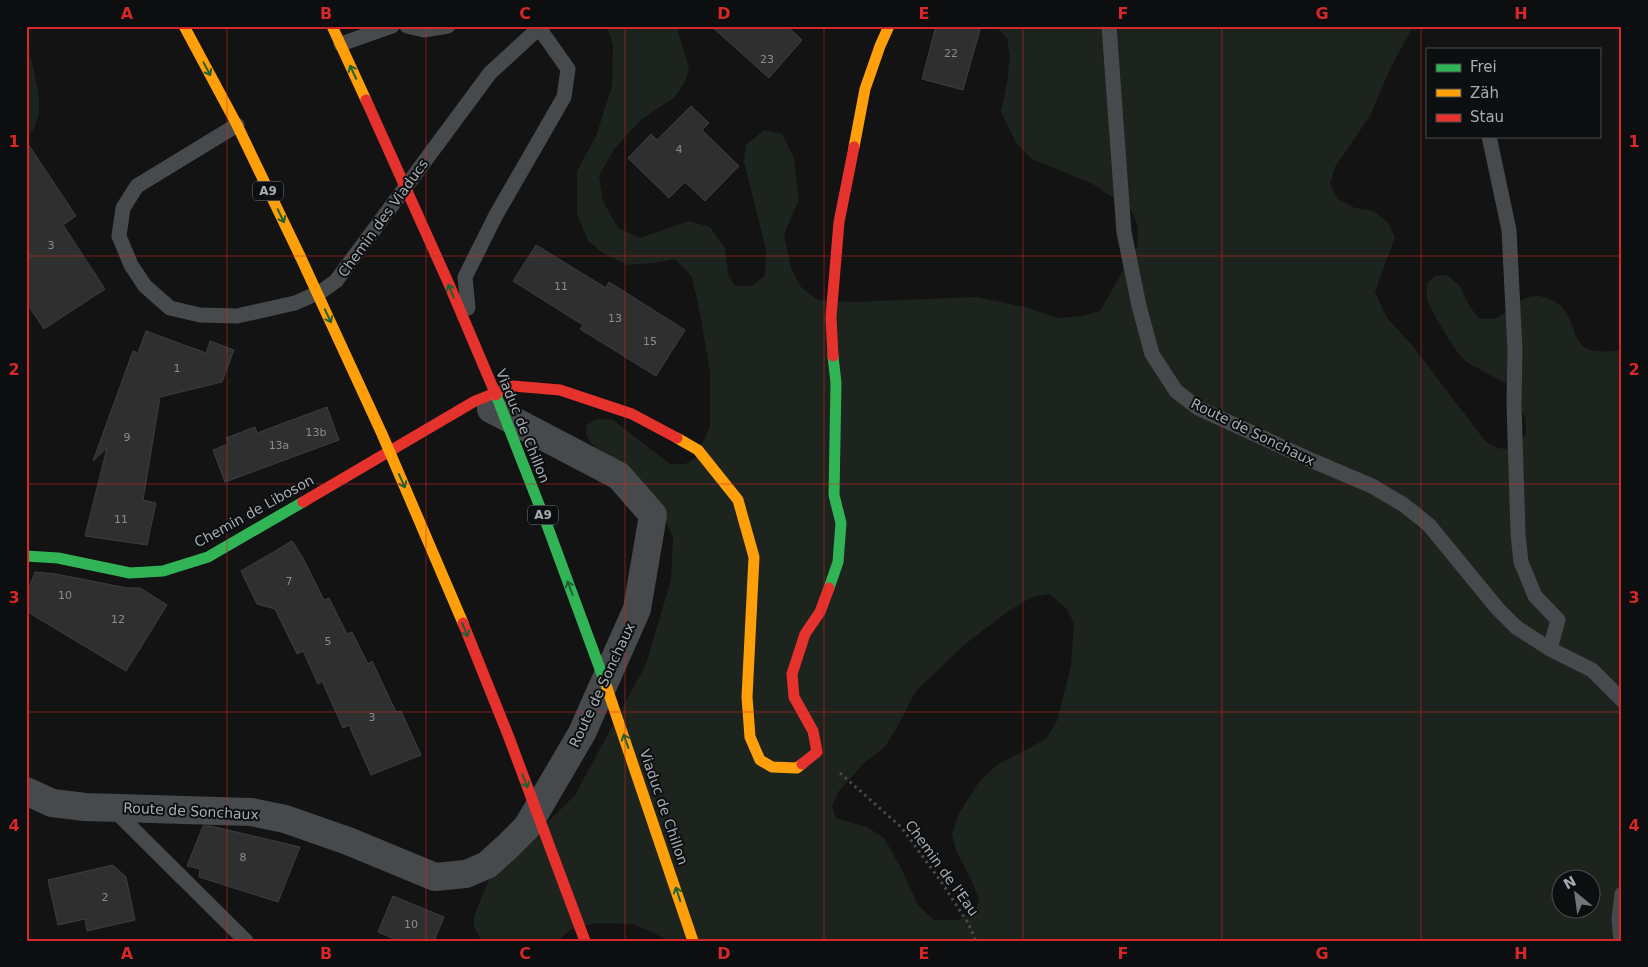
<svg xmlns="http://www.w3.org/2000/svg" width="1648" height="967" font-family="'DejaVu Sans',sans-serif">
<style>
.green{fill:#1d231d;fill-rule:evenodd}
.building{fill:#2f2f30;stroke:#3c3e3f}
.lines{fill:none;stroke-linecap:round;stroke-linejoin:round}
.path{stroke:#494a4d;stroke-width:3;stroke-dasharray:2.5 4;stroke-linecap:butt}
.lane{stroke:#474a4c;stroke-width:15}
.street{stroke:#474a4c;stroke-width:28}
.fast{stroke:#30b455;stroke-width:11}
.slow{stroke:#ff9f0a;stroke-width:11}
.jam{stroke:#e5322d;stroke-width:11}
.fast-bridge{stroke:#30b455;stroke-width:11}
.slow-bridge{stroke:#ff9f0a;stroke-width:11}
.jam-bridge{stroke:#e5322d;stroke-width:11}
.oneway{stroke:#1e6132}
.grid{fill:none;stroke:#d62828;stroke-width:1;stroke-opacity:0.55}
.labels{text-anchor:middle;stroke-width:4;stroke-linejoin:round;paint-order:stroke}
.number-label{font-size:11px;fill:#888d92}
.shield{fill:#0d0e0f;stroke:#777d82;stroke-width:1}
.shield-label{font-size:12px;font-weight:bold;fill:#a5acb3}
.street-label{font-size:14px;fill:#a5acb3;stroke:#0d0e0f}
.neatline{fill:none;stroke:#d62828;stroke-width:2}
.grid-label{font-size:16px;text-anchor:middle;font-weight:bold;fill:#d62828}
</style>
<rect width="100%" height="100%" fill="#131313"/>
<!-- green -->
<path class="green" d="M26 26H28C29 35 28 45 30 54 35 82 50 114 26 139Z
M607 26H679L678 32 689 68 686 80 675 97 641 120 614 149 599 176 603 201 618 228 640 238 689 221 710 227 725 248 728 273 735 286H752L765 276 766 250 744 162 746 145 764 130 782 134 794 158 799 200 784 234 791 268 801 287 818 300 853 302 977 297 1029 308 1057 318 1082 316 1100 311 1137 246 1138 227 1132 211 1093 184 1032 159 1016 143 1001 112 1007 82 1010 57 1007 38 995 26H1416L1411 30 1390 69 1370 116 1335 167 1330 184 1338 199 1355 208 1374 211 1388 223 1395 237 1375 292 1387 318 1412 345 1486 442 1498 448 1508 449 1522 440 1526 433 1525 418 1507 384 1466 362 1455 349 1437 320 1427 300V284L1435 276 1447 275 1459 285 1470 307 1479 318C1486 319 1492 320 1498 317 1512 310 1521 295 1538 296 1542 296 1546 298 1549 299 1576 308 1569 339 1587 349 1595 352 1613 352 1622 350V941H665L664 938 633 924 594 923 570 930 558 941H482L474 927V916L489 880 575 795 646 664 671 580 673 537 662 514 607 456 590 442 586 434 587 425 597 419 613 420 670 464H685L696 458 710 426V372L700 314 692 277 675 259 654 263 627 265 603 253 588 241 577 214V171L596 136 612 86 613 45ZM1049 594 1066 608 1074 623 1071 665 1057 721 1046 739 997 765 979 782 959 813 952 834 956 851 971 879 979 899 975 912 958 920H934L918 905 900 866 884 838 867 827 836 818 832 806 839 791 865 762 885 747 895 731 916 691 964 645 1010 610 1032 597ZM1560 880H1590V910H1560Z"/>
<!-- building -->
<path class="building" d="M711 26H787L802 40 769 78Z
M936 26H981L963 90 922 79Z
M691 106 709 123 702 130 739 166 705 201 685 182 669 198 628 158 651 134 657 140Z
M26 141 76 216 63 225 105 289 44 329 26 302Z
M536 245 606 288 609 282 685 330 656 376 580 329 583 325 513 281Z
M146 331 206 353 210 341 234 350 222 382 160 397 143 500 156 503 147 545 85 536 107 448 93 461 133 351 138 353Z
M327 407 339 440 225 482 213 450 228 444 226 438 255 427 257 433Z
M292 541 303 558 324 600 329 598 347 634 352 632 368 664 372 661 396 712 401 711 421 755 371 775 349 725 343 728 322 681 318 684 303 651 297 654 275 609 257 604 241 571Z
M35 572 56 574 127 588H140L167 605 126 671 26 611V596Z
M203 826H211L300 847 278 902 199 877 200 869 187 866Z
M113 865 126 877 135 920 87 931 85 919 58 925 48 880Z
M393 896 444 917 434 941H399L378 932Z"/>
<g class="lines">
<!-- path -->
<path class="path" d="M840 773 901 827 940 880 968 923 976 941"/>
<!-- lane -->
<path class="lane" d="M407 26 424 30 448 26
M1109 26 1124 232 1139 306 1152 354 1176 391 1198 408 1313 461 1372 486 1404 505 1429 525 1497 608 1517 628 1550 649 1592 670 1622 700
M341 44 392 26
M237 125 137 186 123 208 119 236 131 265 145 286 170 308 200 315 237 316 295 303 322 291 336 281 490 73 539 28 568 69 564 97 496 215 465 277 468 308
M1489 136 1509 230 1515 350 1514 403 1518 534 1521 562 1535 596 1558 620 1550 649
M112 808 246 941
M1621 941 1619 919 1622 894"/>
<!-- street -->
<path class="street" d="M26 791 52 803 85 807 251 812 285 819 348 841 435 877 466 874 487 865 506 848 527 827 582 733 637 609 653 515 619 476 491 409"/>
<!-- fast -->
<path class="fast" d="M26 556 58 558 130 573 163 571 208 557 303 502
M829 588 838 562 841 523 834 495 836 383 833 356"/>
<!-- slow -->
<path class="slow" d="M184 26 237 125 300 256
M332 26 366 100
M854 147 865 89 880 46 889 26
M677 438 698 450 738 500 754 557 747 697 750 737 760 760 772 767 797 768 802 764"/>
<!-- jam -->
<path class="jam" d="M833 356 831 317 839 222 854 147
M303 502 475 401 513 386 560 390 632 414 677 438
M802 764 817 752 813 731 794 697 792 674 805 634 820 612 829 588"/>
<!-- fast-bridge -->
<path class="fast-bridge" d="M496 395 547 525 607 688"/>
<!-- slow-bridge -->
<path class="slow-bridge" d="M300 256 382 434 463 623
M607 688 693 941"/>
<!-- jam-bridge -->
<path class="jam-bridge" d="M366 100 448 282 496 395
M463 623 508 735 585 941"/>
</g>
<!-- one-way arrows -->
<defs><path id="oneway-shaft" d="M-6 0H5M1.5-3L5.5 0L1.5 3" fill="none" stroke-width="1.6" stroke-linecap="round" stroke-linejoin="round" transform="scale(1.25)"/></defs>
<g class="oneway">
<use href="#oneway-shaft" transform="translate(207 69) rotate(62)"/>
<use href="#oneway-shaft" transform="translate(353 72) rotate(-115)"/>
<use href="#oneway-shaft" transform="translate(281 216) rotate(64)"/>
<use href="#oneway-shaft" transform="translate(451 291) rotate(-113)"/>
<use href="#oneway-shaft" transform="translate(328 316) rotate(65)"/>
<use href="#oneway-shaft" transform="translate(402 481) rotate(66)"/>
<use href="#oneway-shaft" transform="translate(570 588) rotate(-111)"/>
<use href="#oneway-shaft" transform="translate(465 630) rotate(68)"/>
<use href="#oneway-shaft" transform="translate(626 741) rotate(-109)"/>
<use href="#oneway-shaft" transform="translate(525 781) rotate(69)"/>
<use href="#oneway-shaft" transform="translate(678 894) rotate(-108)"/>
</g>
<!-- grid -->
<path class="grid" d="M227 26V941M426 26V941M625 26V941M824 26V941M1023 26V941M1222 26V941M1421 26V941M26 256H1622M26 484H1622M26 712H1622"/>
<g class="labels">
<!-- number labels -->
<g class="number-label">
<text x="951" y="57">22</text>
<text x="767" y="63">23</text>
<text x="679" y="153">4</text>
<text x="51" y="249">3</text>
<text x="561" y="290">11</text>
<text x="615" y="322">13</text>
<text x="650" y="345">15</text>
<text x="177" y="372">1</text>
<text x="316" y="436">13b</text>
<text x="127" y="441">9</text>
<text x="279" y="449">13a</text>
<text x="121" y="523">11</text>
<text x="289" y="585">7</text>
<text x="65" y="599">10</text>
<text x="118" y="623">12</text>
<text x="328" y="645">5</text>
<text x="372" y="721">3</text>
<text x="243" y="861">8</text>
<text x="105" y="901">2</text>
<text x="411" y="928">10</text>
</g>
<!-- shield labels -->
<g class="shield">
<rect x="253" y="181.5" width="30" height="19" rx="4"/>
<rect x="528" y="505.5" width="30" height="19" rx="4"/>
</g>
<g class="shield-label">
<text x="268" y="195">A9</text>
<text x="543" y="519">A9</text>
</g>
<!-- street labels -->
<g class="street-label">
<text transform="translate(383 218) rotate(-54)" y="5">Chemin des Viaducs</text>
<text transform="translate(523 426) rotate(68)" y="5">Viaduc de Chillon</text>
<text transform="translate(1253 432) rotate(26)" y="5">Route de Sonchaux</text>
<text transform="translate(254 511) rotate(-29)" y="5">Chemin de Liboson</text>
<text transform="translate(602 685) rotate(-65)" y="5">Route de Sonchaux</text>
<text transform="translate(664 807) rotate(71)" y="5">Viaduc de Chillon</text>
<text transform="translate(191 811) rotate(3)" y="5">Route de Sonchaux</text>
<text transform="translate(942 868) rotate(54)" y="5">Chemin de l'Eau</text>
</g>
</g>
<!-- border -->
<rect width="1648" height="967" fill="none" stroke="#0d0e0f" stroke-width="55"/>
<!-- legend -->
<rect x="1426" y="48" width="175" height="90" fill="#0d0e0f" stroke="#4a4d51"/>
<rect x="1436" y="64" width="25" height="8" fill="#30b455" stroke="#4a4d51"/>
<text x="1470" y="72" font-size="15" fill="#a5acb3">Frei</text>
<rect x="1436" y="89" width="25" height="8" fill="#ff9f0a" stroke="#4a4d51"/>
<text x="1470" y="98" font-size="15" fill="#a5acb3">Zäh</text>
<rect x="1436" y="114" width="25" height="8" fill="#e5322d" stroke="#4a4d51"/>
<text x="1470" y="122" font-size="15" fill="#a5acb3">Stau</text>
<!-- north arrow -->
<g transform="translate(1576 894) rotate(331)"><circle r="24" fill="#0d0e0f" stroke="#4a4d51"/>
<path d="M0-4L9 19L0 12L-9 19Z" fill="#72767b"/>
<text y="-8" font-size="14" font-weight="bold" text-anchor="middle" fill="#a5acb3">N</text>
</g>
<rect x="28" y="28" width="1592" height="912" class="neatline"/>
<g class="grid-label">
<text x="127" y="19">A</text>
<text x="326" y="19">B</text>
<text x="525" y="19">C</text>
<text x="724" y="19">D</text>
<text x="924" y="19">E</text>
<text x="1123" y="19">F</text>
<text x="1322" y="19">G</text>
<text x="1521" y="19">H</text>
<text x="14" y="147">1</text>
<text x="1634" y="147">1</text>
<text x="14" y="375">2</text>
<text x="1634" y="375">2</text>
<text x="14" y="603">3</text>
<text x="1634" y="603">3</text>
<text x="14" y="831">4</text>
<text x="1634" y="831">4</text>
<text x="127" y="959">A</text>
<text x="326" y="959">B</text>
<text x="525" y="959">C</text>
<text x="724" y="959">D</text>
<text x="924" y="959">E</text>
<text x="1123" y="959">F</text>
<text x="1322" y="959">G</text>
<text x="1521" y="959">H</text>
</g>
</svg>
